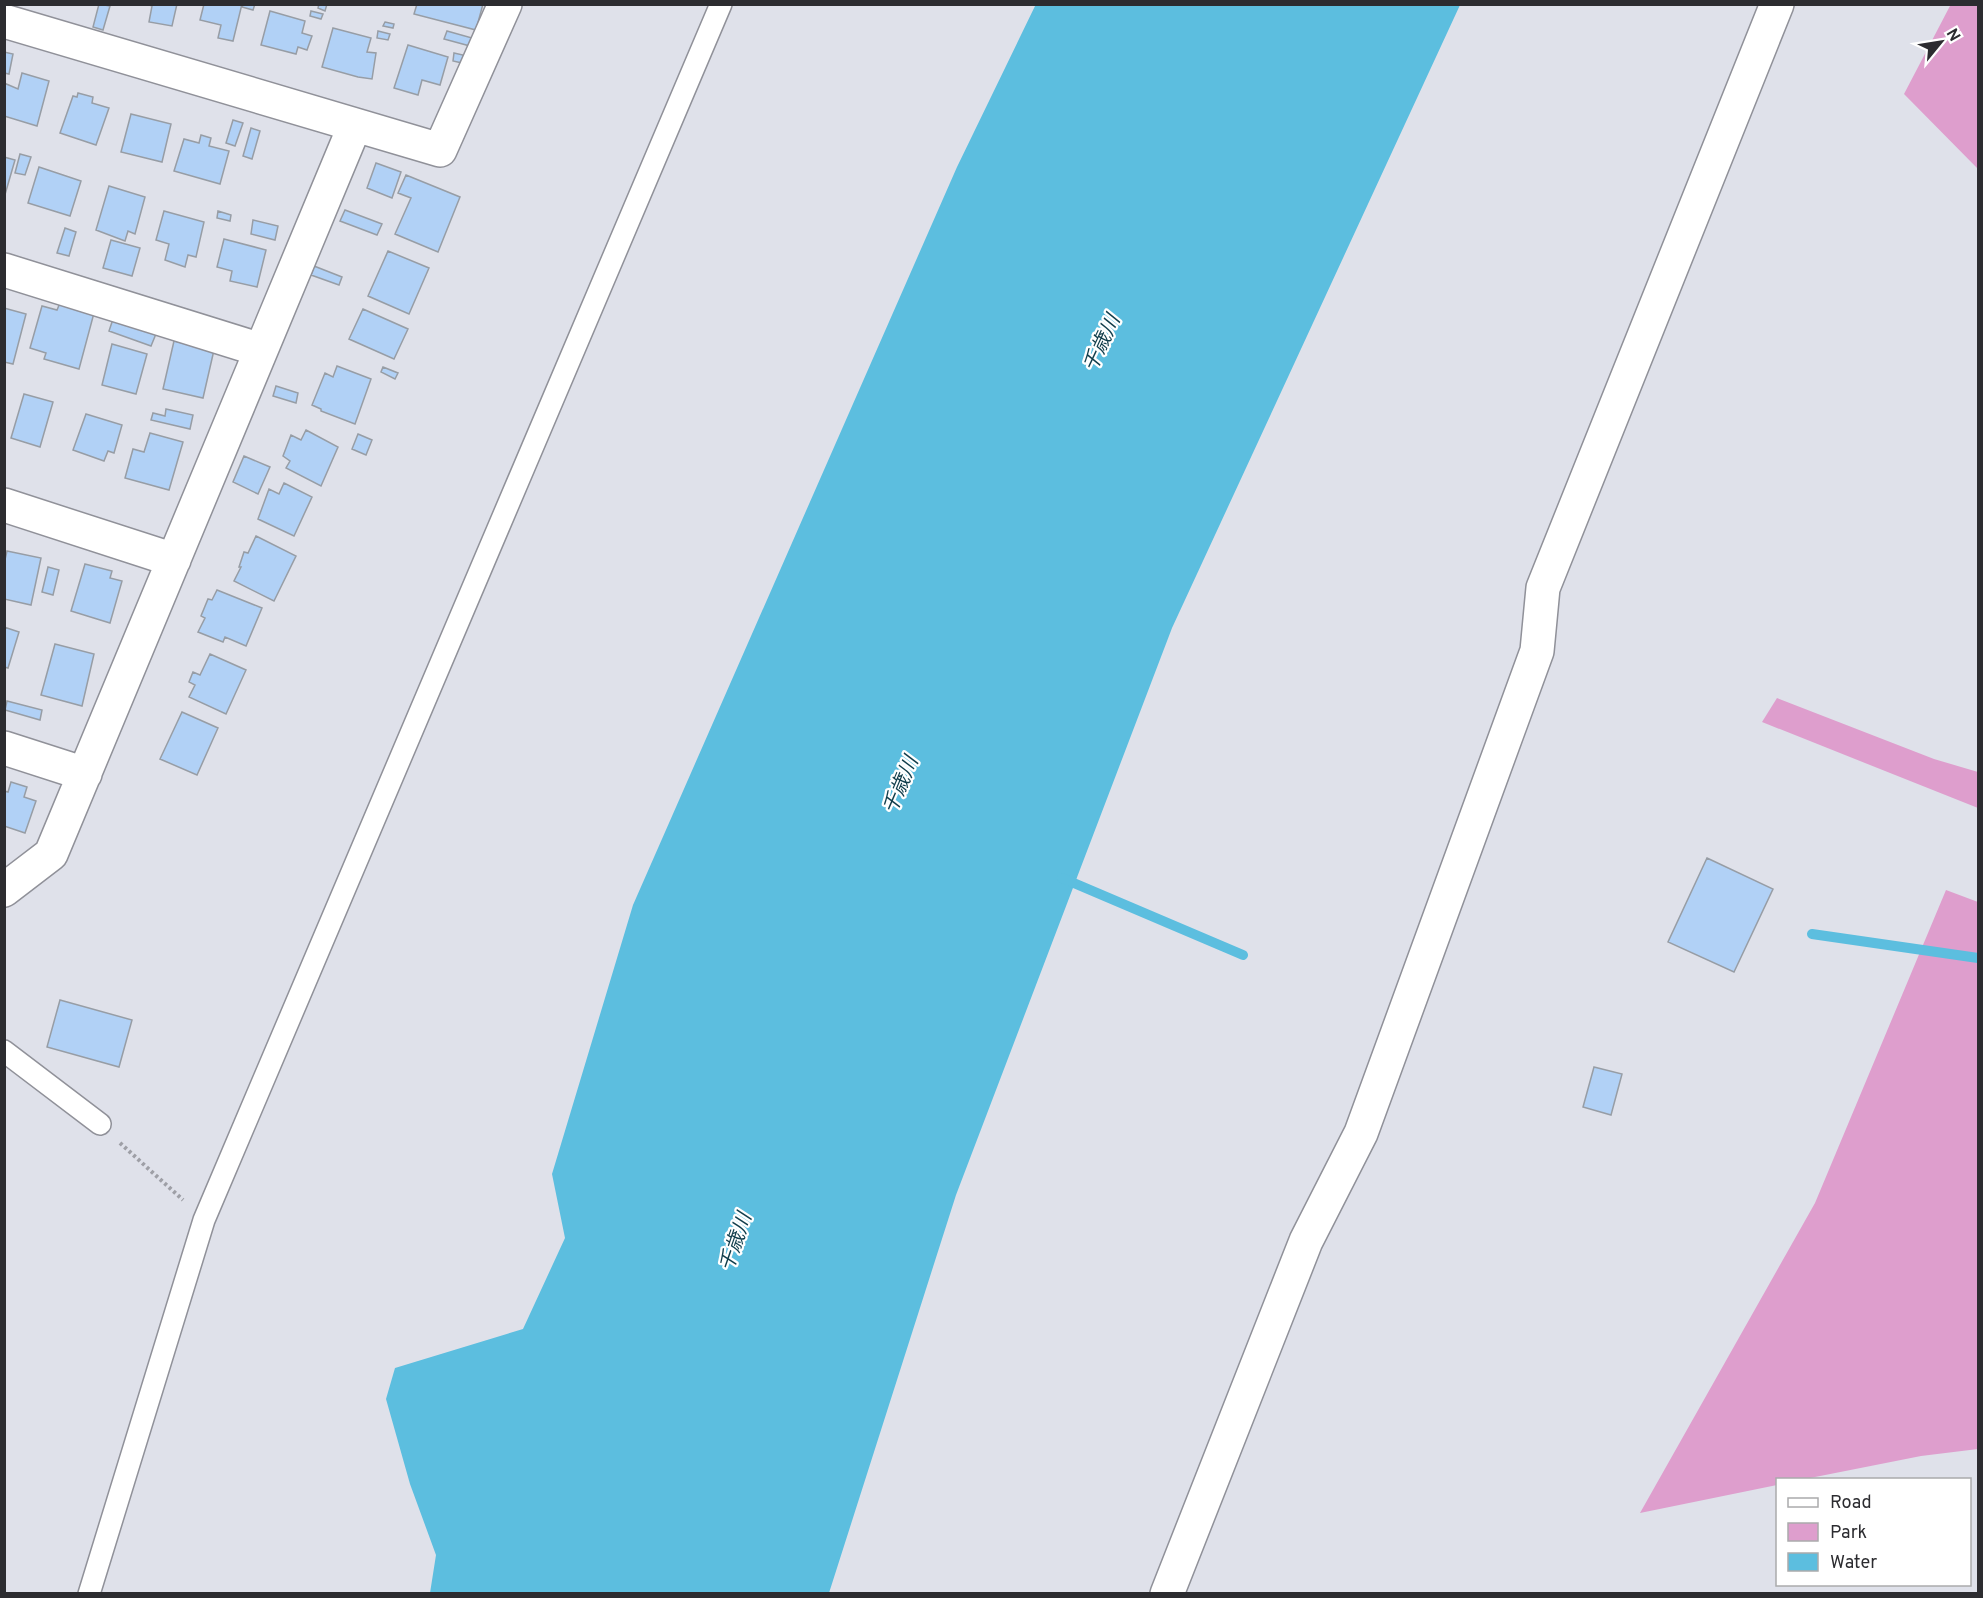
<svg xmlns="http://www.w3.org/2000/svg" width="1983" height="1598" font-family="Overpass,'Noto Sans JP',sans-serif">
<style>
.green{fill:#de9ecd}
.water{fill:#5cbedf}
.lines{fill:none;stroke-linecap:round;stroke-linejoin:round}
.stream{stroke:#5cbedf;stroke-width:10}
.building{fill:#b1d1f6;stroke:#979da5;stroke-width:1.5}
.lane-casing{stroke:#909199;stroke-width:24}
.street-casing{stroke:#909199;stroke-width:36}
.path{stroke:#9e9fa6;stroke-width:4;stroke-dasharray:3 3;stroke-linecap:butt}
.lane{stroke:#fff;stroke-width:21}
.street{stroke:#fff;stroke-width:33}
.labels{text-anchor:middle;stroke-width:4.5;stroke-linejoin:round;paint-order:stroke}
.water-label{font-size:20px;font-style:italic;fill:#103d4b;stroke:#fff}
</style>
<rect width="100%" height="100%" fill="#dfe1ea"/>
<!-- green -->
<path class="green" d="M1951 4 1978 5V169L1904 94Z
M1777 698 1934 759 1978 772V808L1762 722Z
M1946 890 1978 902V1449L1921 1456 1805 1479 1778 1480 1777 1485 1640 1513 1815 1203Z"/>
<!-- water -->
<path class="water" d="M1036 4 1460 5 1172 628 956 1195 829 1593H430L436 1555 410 1484 386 1399 395 1368 523 1329 565 1238 552 1174 633 905 957 167Z"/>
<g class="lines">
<!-- stream -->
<path class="stream" d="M1062 878 1243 955
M1812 934 1978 958"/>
</g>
<!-- building -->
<path class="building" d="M99 4 110 6 103 30 93 27Z
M147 4H177L172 26 149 22 152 6Z
M204 4H242L233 41 218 38 221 25 200 20Z
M243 4H255L253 10 242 7Z
M319 4H327L325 11 318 8Z
M417 4H483L476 30 414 14Z
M270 11 305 21 302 33 312 36 307 50 298 47 296 54 261 45Z
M311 11 323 14 321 19 310 16Z
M385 22 394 24 393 28 383 26Z
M333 28 371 38 367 52 376 53 372 79 358 77 322 67Z
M378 31 390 34 388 40 377 38Z
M447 31 472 38 470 46 444 39Z
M408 45 448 57 440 85 422 80 418 95 394 88Z
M4 52 13 54 9 74 4 73Z
M454 53 463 55 462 63 453 61Z
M22 73 49 81 37 126 4 116V83L18 89Z
M78 93 93 97 92 103 109 108 96 145 60 133 73 96 77 97Z
M131 114 171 124 162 162 121 152Z
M233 120 243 123 235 146 226 143Z
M251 128 260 131 252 159 243 156Z
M201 135 211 138 209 146 229 151 220 184 174 171 184 139 199 143Z
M20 154 31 157 25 175 15 173Z
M4 157 15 160 4 198Z
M376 163 401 172 392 198 367 188Z
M39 167 81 181 70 216 28 203Z
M406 175 460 197 438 252 395 234 411 198 398 193Z
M109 186 145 197 135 234 128 231 125 241 96 230Z
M345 210 382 224 377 235 340 221Z
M164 211 204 222 196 257 188 255 185 267 165 260 169 244 156 240Z
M218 211 231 215 230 221 217 218Z
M253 220 278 226 275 240 251 234Z
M65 228 76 232 69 256 57 253Z
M224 239 266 250 257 287 230 281 232 271 217 267Z
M111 240 140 248 132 276 103 268Z
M388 251 429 268 409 314 368 296Z
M314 266 342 277 339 285 311 275Z
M60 303 94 313 79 369 44 359 46 353 30 348 42 306 57 310Z
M4 308 26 314 13 364 4 362Z
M363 309 408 329 394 359 349 339Z
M115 313 158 329 151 346 109 331Z
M174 341 214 350 203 398 163 389Z
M112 344 147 354 136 394 102 385Z
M337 366 371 379 355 424 321 411V409L312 405 325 373 333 377Z
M383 367 398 373 395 379 381 372Z
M276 386 298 393 296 403 273 396Z
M24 394 53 402 40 447 11 438Z
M166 409 193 415 190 429 151 420 153 413 165 416Z
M86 414 122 425 114 453 108 451 104 461 73 450Z
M306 430 338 447 321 486 286 468 290 461 283 456 291 435 301 440Z
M150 433 183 442 169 490 125 478 133 449 144 452Z
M358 434 372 440 366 455 352 449Z
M244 456 270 467 258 494 233 482Z
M284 483 312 497 294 536 258 519 269 489 279 494Z
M256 536 296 556 274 601 234 581 241 567H239L244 552 248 553Z
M7 551 41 558 31 605 4 599V564Z
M85 564 112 571 110 578 122 581 110 623 71 611Z
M48 567 59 570 53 595 42 592Z
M217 590 262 608 246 646 225 637 223 642 198 632 205 618 201 616 208 599 212 600Z
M4 627 19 632 8 668 4 667Z
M55 644 94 654 82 706 41 695Z
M210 654 246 670 226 714 189 697 195 685 189 682 193 672 200 675Z
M7 701 42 710 40 720 5 710Z
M182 712 218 728 197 775 160 759Z
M11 782 27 787 24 797 36 801 25 833 4 826V791L8 792Z
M1707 858 1773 889 1734 972 1668 942Z
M60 1000 132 1020 119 1067 47 1047Z
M1594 1067 1622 1074 1611 1115 1583 1107Z"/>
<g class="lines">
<!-- lane casing -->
<g class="lane-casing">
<path id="lane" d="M4 1051 100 1124
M89 1594 204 1220 721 4"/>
</g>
<!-- street casing -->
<g class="street-casing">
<path id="street" d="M4 21 440 150 505 4
M4 270 261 350
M4 505 174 560
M4 748 85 774
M4 890 51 854 355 125
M1167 1594 1306 1241 1361 1133 1537 651 1543 588 1777 4"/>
</g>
<!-- path -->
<path class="path" d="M120 1143 183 1200"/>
<!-- lane -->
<use href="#lane" class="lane"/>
<!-- street -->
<use href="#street" class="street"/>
</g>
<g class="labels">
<!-- water labels -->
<g class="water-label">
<text transform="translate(1101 343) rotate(-65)" y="7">千歳川</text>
<text transform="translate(900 785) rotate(-67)" y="7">千歳川</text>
<text transform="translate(735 1242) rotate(-71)" y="7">千歳川</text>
</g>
</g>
<!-- border -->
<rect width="1983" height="1598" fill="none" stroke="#2c2c30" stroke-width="12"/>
<!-- legend -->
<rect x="1776" y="1478" width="195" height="108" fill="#ffffff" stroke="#ababac" stroke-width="1.5"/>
<rect x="1788" y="1498" width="30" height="9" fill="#ffffff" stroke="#ababac" stroke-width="1.5"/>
<text x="1830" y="1508" font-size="18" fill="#2c2c30">Road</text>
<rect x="1788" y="1523" width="30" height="18" fill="#de9ecd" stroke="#ababac" stroke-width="1.5"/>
<text x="1830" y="1538" font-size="18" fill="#2c2c30">Park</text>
<rect x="1788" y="1553" width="30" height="18" fill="#5cbedf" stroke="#ababac" stroke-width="1.5"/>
<text x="1830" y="1568" font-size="18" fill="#2c2c30">Water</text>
<!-- north arrow -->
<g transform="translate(1941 42) rotate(60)" stroke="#ffffff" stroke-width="4.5" paint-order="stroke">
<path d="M0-4.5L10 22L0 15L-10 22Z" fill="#2c2c30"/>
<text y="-9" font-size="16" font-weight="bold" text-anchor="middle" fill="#2c2c30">N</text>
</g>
</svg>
